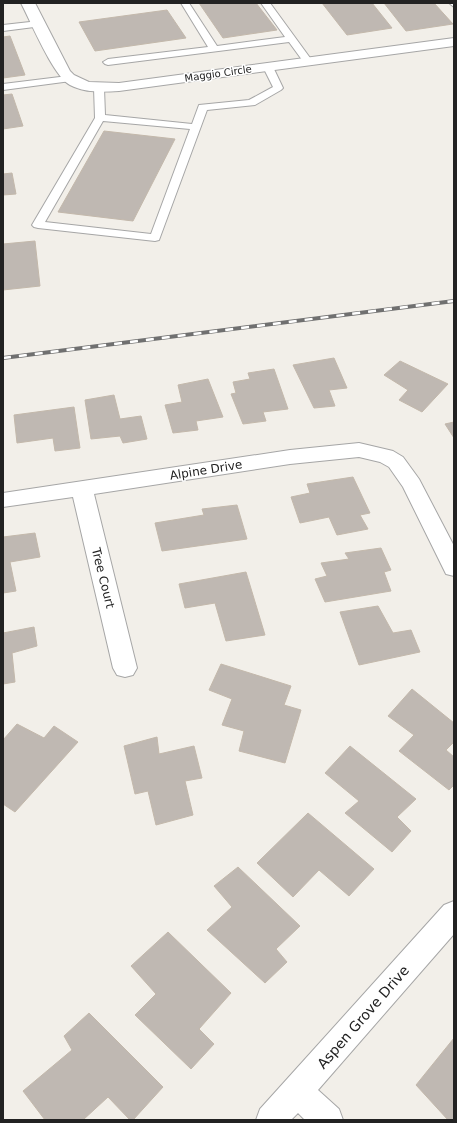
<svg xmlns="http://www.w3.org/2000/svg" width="457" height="1123" font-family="'DejaVu Sans',sans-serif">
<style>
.building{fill:#bfb8b2;stroke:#c3b8ab}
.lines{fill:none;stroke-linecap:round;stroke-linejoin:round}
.lane-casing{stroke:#a6a6a6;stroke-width:2}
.street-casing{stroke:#a6a6a6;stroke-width:2}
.lane{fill:#fff;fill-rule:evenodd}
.street{fill:#fff;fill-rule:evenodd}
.rail-casing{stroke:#707070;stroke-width:4}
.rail{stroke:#fff;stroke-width:2.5;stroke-dasharray:8;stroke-linecap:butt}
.labels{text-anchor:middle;stroke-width:3;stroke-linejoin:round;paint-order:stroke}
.far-street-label{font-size:10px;fill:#222;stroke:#fff}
.street-label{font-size:12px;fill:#222;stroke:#fff}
.near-street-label{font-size:14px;fill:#222;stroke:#fff}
</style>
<rect width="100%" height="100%" fill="#f2efe9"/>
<!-- building -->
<path class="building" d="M199 3H256L277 30 223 38Z
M322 3H372L392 28 347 35Z
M384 3H434L453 24 406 31Z
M167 10 186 38 95 51 79 22Z
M10 36 25 75 3 78V37Z
M12 94 23 126 3 129V95Z
M104 131 175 139 133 221 58 212Z
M12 173 16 194 3 195V174Z
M35 241 40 286 3 290V244Z
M334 358 347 388 329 390 335 406 314 408 293 365Z
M400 361 448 384 422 412 399 400 408 390 384 375Z
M274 369 288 409 263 412 266 421 243 424 231 394 236 393 233 382 250 379 248 373Z
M208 379 223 417 196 421 198 430 173 433 165 405 182 402 178 385Z
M114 395 120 419 141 416 147 439 123 443 120 436 91 439 85 400Z
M74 407 80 448 55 451 53 438 17 443 14 415Z
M454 422V438L445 424Z
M353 477 370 513 360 515 368 529 337 535 329 517 300 523 291 497 310 493 307 484Z
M237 505 247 539 162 551 155 523 204 515 202 509Z
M35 533 40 557 10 562 16 591 3 593V537Z
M381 548 391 570 384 572 391 591 325 602 315 579 327 576 321 563 349 559 345 553Z
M246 572 265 635 226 641 215 603 185 608 179 584Z
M378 606 393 633 411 630 420 652 359 665 340 612Z
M34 627 37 646 12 653 15 682 3 684V633Z
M221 664 291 686 284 705 301 710 285 763 239 751 244 731 222 725 232 699 209 690Z
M412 689 454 723V742L446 750 454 757V785L449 790 399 751 414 735 388 716Z
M17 724 44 738 54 726 78 742 15 812 3 804V740Z
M157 737 159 754 194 746 202 778 185 781 193 815 156 825 148 791 135 794 124 746Z
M350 746 416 799 397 817 411 831 392 852 345 813 359 801 325 773Z
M308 813 374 869 349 896 319 870 293 897 257 863Z
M238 867 300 926 276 949 287 962 265 983 207 930 232 907 214 886Z
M168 932 231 993 199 1029 214 1044 191 1069 135 1015 156 994 131 966Z
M89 1013 163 1087 133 1120H130L108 1097 83 1120H45L23 1091 72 1050 64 1036Z
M454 1038V1120H448L416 1085Z"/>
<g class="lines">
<!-- lane casing -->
<g class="lane-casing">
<path id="lane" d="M181 3H189L217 46 285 37 261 3H270L313 62 311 64H305L289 42 108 65 105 64 103 62 108 59 208 47Z
M449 3H454V7Z
M39 21 42 22 44 24 42 26 3 31V25Z
M268 64 273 67 283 88 281 90 255 105 207 110 159 240 155 241 38 228 34 227 32 225 95 118 94 88 96 86 99 85 104 88 105 115 192 124 199 105 249 100 273 87 263 67ZM103 121 190 129 151 234 45 222Z
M68 76 73 79 71 81 3 90V84Z"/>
</g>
<!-- street casing -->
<g class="street-casing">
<path id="street" d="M21 3H35L70 71 74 75 89 82 119 83 454 38V46L119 91C103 92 85 93 70 85 53 76 31 22 21 3Z
M359 443 393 451 403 457 419 479 454 546V576L446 574 403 487 389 467 380 462 359 457 290 464 94 494 137 668 133 675 125 677 117 675 113 668 73 497 3 507V493L290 450Z
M454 901V934L318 1090 339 1109 343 1120H305L298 1113 291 1120H256L260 1109 444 905Z"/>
</g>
<!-- lane -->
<use href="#lane" class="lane"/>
<!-- street -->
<use href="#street" class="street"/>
<!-- rail casing -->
<g class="rail-casing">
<path id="rail" d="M3 358 454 301"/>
</g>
<!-- rail -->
<use href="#rail" class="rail"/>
</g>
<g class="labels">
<!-- far-street labels -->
<g class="far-street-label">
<text transform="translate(218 73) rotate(-8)" y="4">Maggio Circle</text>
</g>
<!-- street labels -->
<g class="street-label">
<text transform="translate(206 470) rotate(-9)" y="4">Alpine Drive</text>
<text transform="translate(103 578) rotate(76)" y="4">Tree Court</text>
</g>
<!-- near-street labels -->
<g class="near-street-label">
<text transform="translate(363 1017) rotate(-49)" y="5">Aspen Grove Drive</text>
</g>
</g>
<!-- border -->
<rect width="457" height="1123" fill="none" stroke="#222222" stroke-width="8"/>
</svg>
